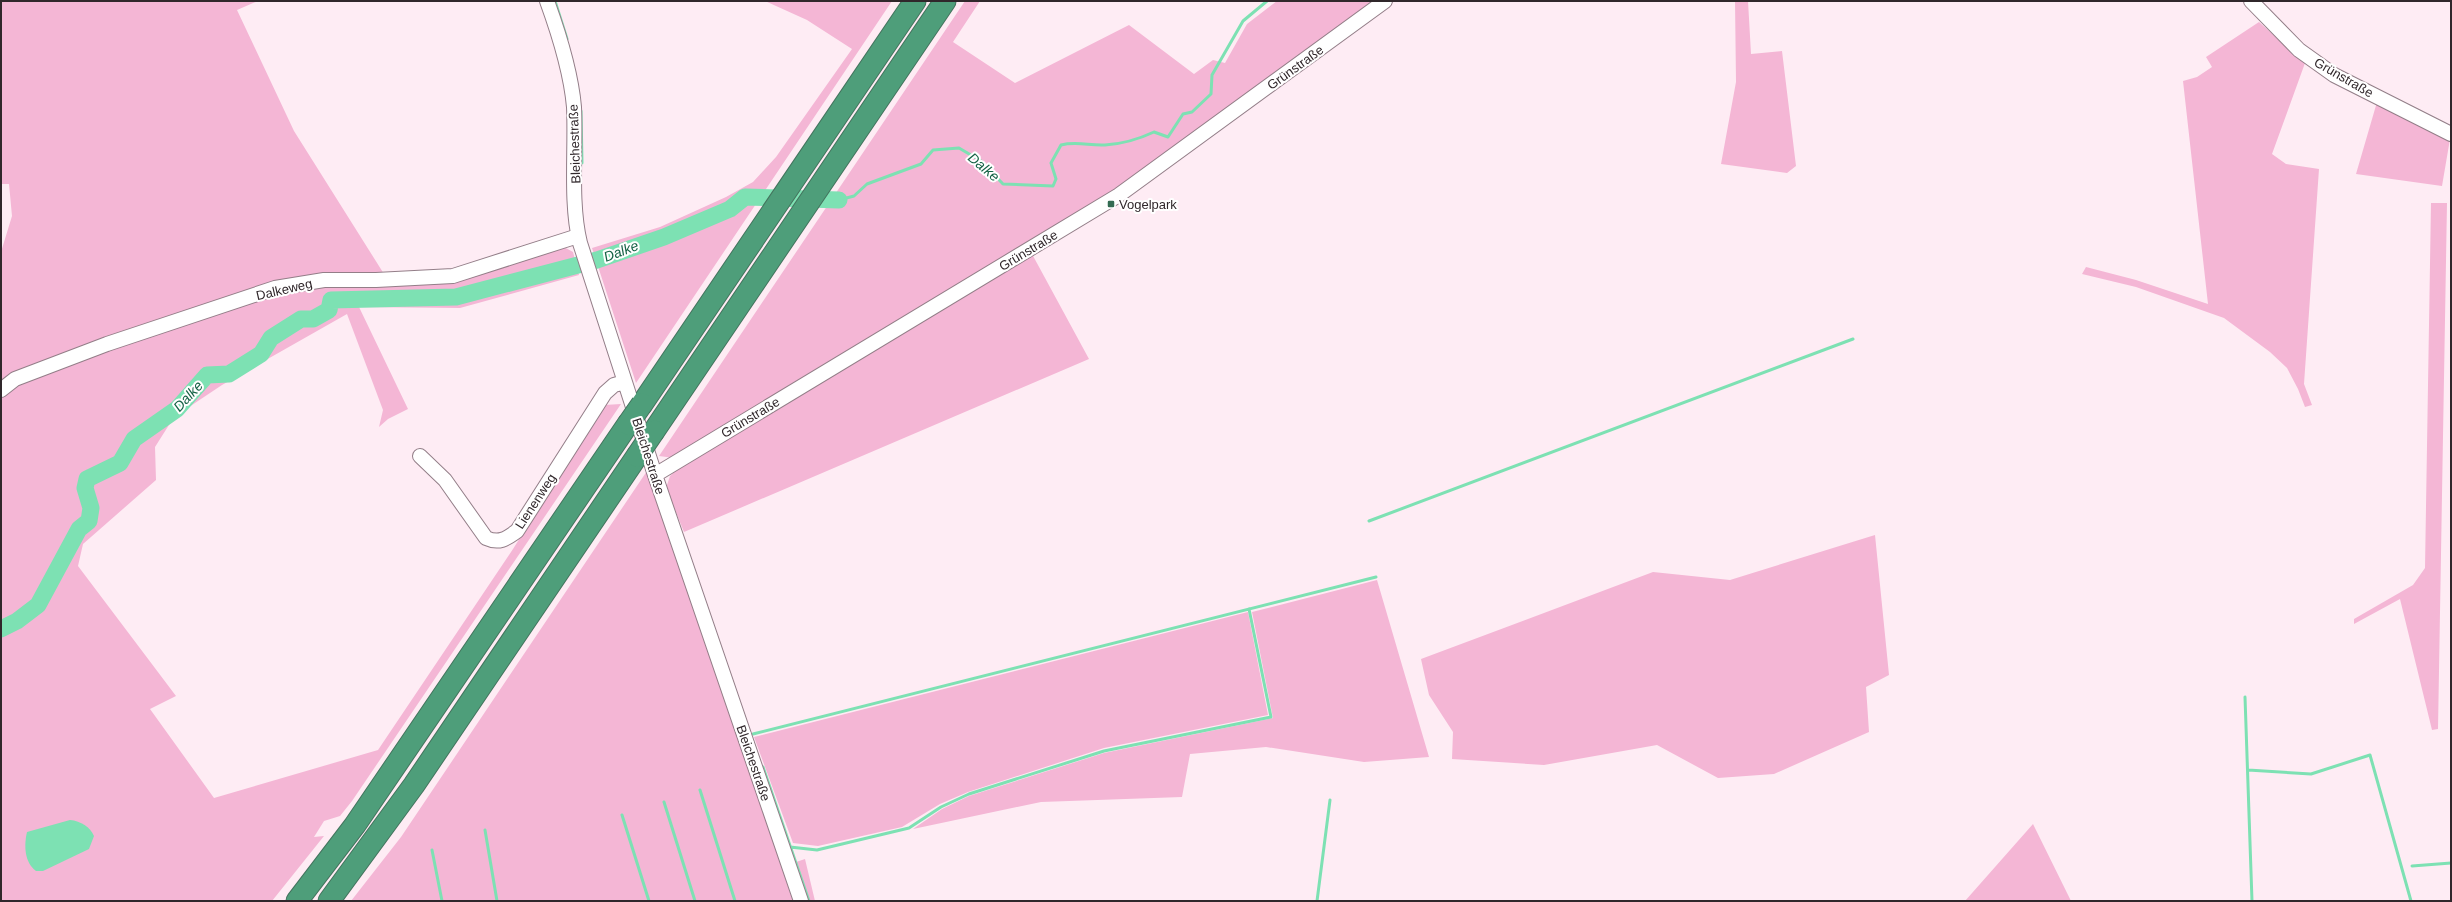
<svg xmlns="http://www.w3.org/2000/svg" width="2452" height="902" font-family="Arial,sans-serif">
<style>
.green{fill:#f4b6d5}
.water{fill:#7de1b3}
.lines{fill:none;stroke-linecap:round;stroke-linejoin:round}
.stream{stroke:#7de1b3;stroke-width:3}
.river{stroke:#7de1b3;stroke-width:17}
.minor-casing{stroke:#937e88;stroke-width:16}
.highway-casing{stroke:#44745e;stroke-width:23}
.minor{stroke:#fff;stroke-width:14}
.highway{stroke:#4e9e7a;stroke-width:21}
.highway-bridge-casing{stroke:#44745e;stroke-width:23;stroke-linecap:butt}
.highway-bridge{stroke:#4e9e7a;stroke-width:21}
.poi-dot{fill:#336b52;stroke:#fff;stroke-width:1.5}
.labels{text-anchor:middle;stroke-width:4;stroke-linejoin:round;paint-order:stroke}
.street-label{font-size:13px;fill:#30272b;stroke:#fff}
.poi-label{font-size:13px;fill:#30272b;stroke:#fff;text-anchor:start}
.water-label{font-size:14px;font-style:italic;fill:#156245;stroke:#fff}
</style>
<rect width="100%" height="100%" fill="#feecf4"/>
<!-- green -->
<path class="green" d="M1 1H258L237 10 294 131 384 274 325 273 273 281 102 338 1 381V252L12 216 9 184H1Z
M765 1H892L636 383 592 248 660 227 726 197 753 182 776 157 852 49 807 20Z
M965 1H980L953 42 1015 83 1129 25 1194 74 1213 60 1225 63 1247 24 1277 1H1374L1116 189 786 387 788 390 674 458 659 456Z
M1735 1H1748L1751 54 1782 51 1796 166 1787 173 1721 164 1736 82Z
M2259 22 2305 63 2272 154 2286 164 2319 169 2304 384 2312 405 2305 407 2298 389 2287 368 2270 352 2224 318 2136 287 2082 274 2086 267 2136 280 2208 304 2183 81 2197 77 2212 67 2206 57Z
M2377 102 2450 139 2442 186 2356 174Z
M2431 203H2447L2438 729 2432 730 2400 599 2354 624V619L2413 585 2425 568Z
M564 247 573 252 579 275 460 308 359 307 408 409 388 419 379 427 383 410 347 314 222 385 174 417 155 447 156 480 83 544 78 566 176 696 150 709 214 798 378 750 513 549 604 405 621 404 352 801 340 816 324 821 314 837 324 836 272 901H1V396L15 384 276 291 318 285H377Z
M1032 254 1089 359 684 532 666 488 670 476 676 470Z
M647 471 793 901H351L401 837Z
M1875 535 1889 675 1866 687 1869 732 1774 774 1718 778 1657 745 1544 765 1452 759 1453 732 1429 695 1421 659 1653 572 1730 580Z
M1377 580 1429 757 1364 762 1266 747 1190 754 1182 797 1041 802 913 829 942 809 969 796 1104 753 1273 718 1252 612Z
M1248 612 1268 715 1104 748 968 792 940 804 902 827 818 846 793 843 754 737Z
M2033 824 2071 901H1965Z
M805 859 815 901H810L796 862Z"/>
<!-- water -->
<path class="water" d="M70 820C81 821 90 827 94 836L89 849 43 871H36C24 862 24 845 27 832Z"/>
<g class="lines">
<!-- stream -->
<path class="stream" d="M555 1 567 39
M581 111 582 163
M839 200 854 196 867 184 921 164 933 150 959 148 981 161 1003 184 1053 186 1056 179 1051 163 1061 145C1077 141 1090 146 1105 145 1122 144 1139 139 1154 132L1168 137 1183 114 1192 112 1211 94 1212 75 1243 21 1267 1
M1369 521 1853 339
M2245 697 2252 901
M753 734 1376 577
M763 767 809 901
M2248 770 2311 774 2370 755 2411 901
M700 790 735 901
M664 802 695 901
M622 815 649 901
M485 830 497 901
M790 847 817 850 909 828 941 807 969 794 1104 751 1271 717 1249 609
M432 850 442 901
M2412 866 2451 863
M1317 901 1330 800"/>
<!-- river -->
<path class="river" d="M1 629 17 621 38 605 79 529 89 521 91 508 85 488 87 479 120 463 134 439 177 409 207 375 229 374 261 354 271 338 301 319H313L329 310 331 300 456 297 597 260 664 237 730 209 745 197 839 200"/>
<!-- minor casing -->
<g class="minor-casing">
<path id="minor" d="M547 1C559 34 571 72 574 107 576 150 570 203 580 243L655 475 801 901
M2251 1 2299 50 2334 75 2451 134
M1 390 15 379 107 344 275 288 324 280H376L453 276 578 236
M420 456 445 480 486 538C499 544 506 539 517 531L605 393 614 385 625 382
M655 475 1119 195 1385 1"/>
</g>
<!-- highway casing -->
<g class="highway-casing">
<path id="highway" d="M642 404 915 1
M654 431 945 1
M297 901 355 825 628 424
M329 901 414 785 637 456"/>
</g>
<!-- minor -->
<use href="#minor" class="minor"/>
<!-- highway -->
<use href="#highway" class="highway"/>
<!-- highway-bridge casing -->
<g class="highway-bridge-casing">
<path id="highway-bridge" d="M628 424 642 404
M637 456 654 431"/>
</g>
<!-- highway-bridge -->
<use href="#highway-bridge" class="highway-bridge"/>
</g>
<!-- markers -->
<rect class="poi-dot" x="1107" y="200" width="8" height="8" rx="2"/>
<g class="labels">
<!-- street labels -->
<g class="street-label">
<text transform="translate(1295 67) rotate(-36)" y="5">Grünstraße</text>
<text transform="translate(2344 77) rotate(30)" y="5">Grünstraße</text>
<text transform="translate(574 144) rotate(-92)" y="5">Bleichestraße</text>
<text transform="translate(1028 250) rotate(-31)" y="5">Grünstraße</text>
<text transform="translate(284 289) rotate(-13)" y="5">Dalkeweg</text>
<text transform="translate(750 417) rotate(-31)" y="5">Grünstraße</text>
<text transform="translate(649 456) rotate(72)" y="5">Bleichestraße</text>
<text transform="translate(535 501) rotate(-57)" y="5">Lienenweg</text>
<text transform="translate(754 763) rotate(71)" y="5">Bleichestraße</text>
</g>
<!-- poi labels -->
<g class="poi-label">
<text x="1119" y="209">Vogelpark</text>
</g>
<!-- water labels -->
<g class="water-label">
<text transform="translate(984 167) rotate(40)" y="5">Dalke</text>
<text transform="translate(621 251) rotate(-21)" y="5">Dalke</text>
<text transform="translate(188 396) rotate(-47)" y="5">Dalke</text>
</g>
</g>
<!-- border -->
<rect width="2452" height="902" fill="none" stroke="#30272b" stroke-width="4"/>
</svg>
